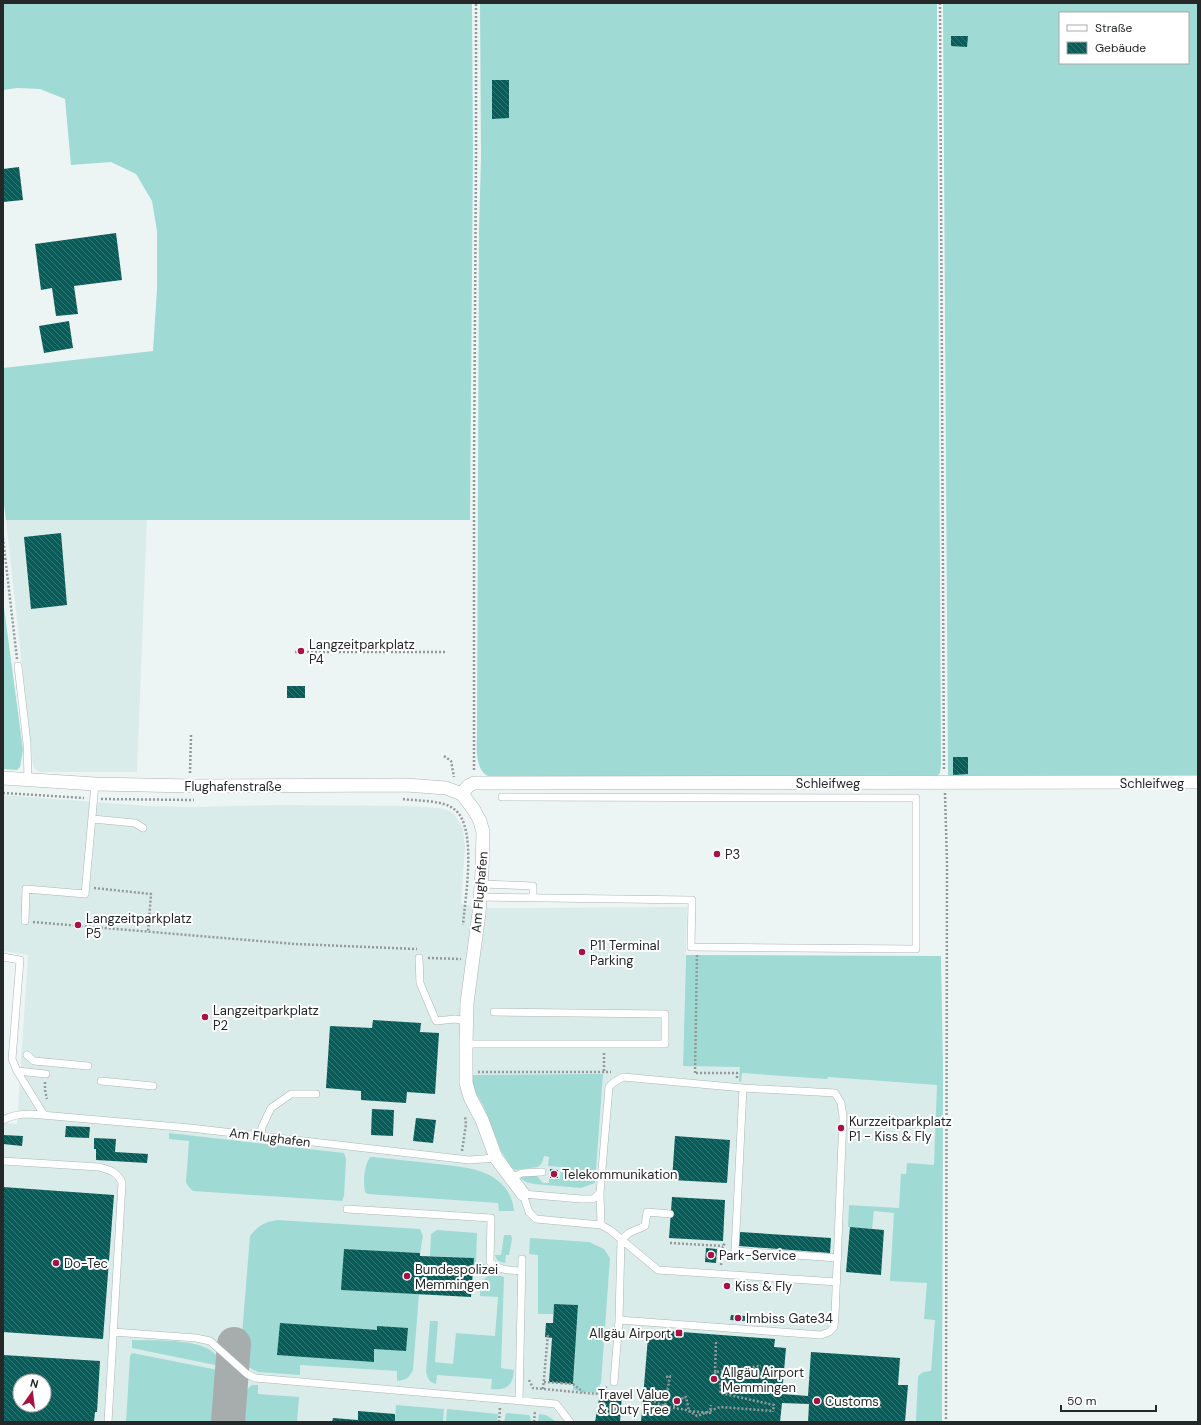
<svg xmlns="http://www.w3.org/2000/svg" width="1201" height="1425" font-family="'DM Sans',sans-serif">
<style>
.built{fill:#daecea;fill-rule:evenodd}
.grass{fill:#9fdad5;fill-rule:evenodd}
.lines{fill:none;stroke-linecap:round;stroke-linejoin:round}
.taxiway{stroke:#a7adac;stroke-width:34}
.building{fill:url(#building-back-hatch);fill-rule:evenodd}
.lane-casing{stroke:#acb4b3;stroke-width:8}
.street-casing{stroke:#acb4b3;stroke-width:14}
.path{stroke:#939999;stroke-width:2.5;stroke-dasharray:2 2;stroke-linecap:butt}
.lane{stroke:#fff;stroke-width:7}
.street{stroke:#fff;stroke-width:13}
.poi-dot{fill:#a71144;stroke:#fff;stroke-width:1.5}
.labels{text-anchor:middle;stroke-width:4;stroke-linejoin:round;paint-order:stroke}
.poi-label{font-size:13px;fill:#252828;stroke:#fff;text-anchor:start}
.street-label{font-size:13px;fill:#252828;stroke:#fff}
</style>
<defs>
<pattern id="building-back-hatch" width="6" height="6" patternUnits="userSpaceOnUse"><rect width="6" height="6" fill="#075d59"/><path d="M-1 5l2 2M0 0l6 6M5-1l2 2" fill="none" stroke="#357572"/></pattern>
</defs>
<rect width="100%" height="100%" fill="#edf5f4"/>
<!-- built -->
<path class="built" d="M147 519 137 772H40L35 769 33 765 6 520Z
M3 795 148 806 194 807 278 805 406 806 439 808 447 810 454 814 463 828 465 847 461 904 491 908 687 907 683 1066 943 1068 942 1422H3V1123L17 1124 28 955 3 951ZM20 1381H44V1405H20Z"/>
<!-- grass -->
<path class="grass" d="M3 3H472L473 151 470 520H6L3 496V368L153 351 157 289V231L152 201 136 174 111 162 71 165 65 99 40 89 17 88 3 90Z
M480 3H937L941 765 940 773 935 778H500C496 777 491 777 488 776 474 769 477 745 477 732L479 229 481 159Z
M943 3H1198V778H951L948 775ZM1060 13H1188V63H1060Z
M3 600 23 750 20 767 17 770 3 769Z
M686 955 941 956 943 1068 942 1422H917L916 1420 918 1377C922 1371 925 1372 931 1371L935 1320 924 1319 927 1283 890 1281 894 1213 874 1211 872 1229 848 1227 849 1205 899 1208 901 1174H906L907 1163 934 1165 937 1085 828 1077 827 1079 742 1073 741 1082 739 1081 740 1067 683 1066Z
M603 1074 595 1183 581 1188 534 1184 526 1182 520 1178 525 1176 536 1175 543 1183H549V1179H560L561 1167 548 1166 549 1157 544 1156 542 1163 538 1167 515 1170 512 1168 501 1151 483 1105 475 1092 472 1081 473 1075Z
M169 1133 344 1153 346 1159 344 1196 342 1201 193 1191 188 1186 186 1182 189 1141 169 1139Z
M370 1157H373C391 1159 410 1161 429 1163 451 1166 479 1166 497 1180 508 1188 513 1199 514 1211H499L498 1203 368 1194 365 1192C363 1181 364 1167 370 1157Z
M277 1220 420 1229 423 1236 420 1253 344 1249 342 1290 419 1294 413 1370C409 1378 406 1380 397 1381V1371L300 1365V1375L258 1372 246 1366 240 1359 250 1236C258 1226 264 1222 277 1220Z
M437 1230 477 1233 476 1263 485 1264C484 1267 476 1274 473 1274V1258L430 1256 431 1234Z
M504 1235H511L512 1239 509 1255H506L505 1263C499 1262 497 1261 495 1255H501Z
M530 1238 589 1242 604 1249 610 1258 601 1383 595 1393 573 1390 578 1305 554 1304 553 1314H538V1255L529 1254Z
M494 1274 504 1277 501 1368 514 1370C513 1385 507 1391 491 1389L492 1379 437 1375 436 1384C429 1382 428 1379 426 1372L430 1321H438L435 1362 453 1364 456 1333 495 1336 498 1297 480 1296C481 1284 482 1277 494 1274Z
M132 1340C153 1341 220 1336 220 1366L132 1348Z
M132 1353 218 1370 220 1372 217 1422H126L130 1356Z
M252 1385H258V1394L299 1397 297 1422H242C242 1409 240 1393 252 1385Z
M396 1405 444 1409 443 1422H395Z
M447 1409 498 1414 497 1422H446Z
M506 1413 529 1415 530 1416 531 1422H504Z
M539 1414 546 1415 557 1422H538Z"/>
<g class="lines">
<!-- taxiway -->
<path class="taxiway" d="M228 1422 234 1344"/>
</g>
<!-- building -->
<path class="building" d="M951 36H968L967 47 951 46Z
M492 80H509V118L492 119Z
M19 167 23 200 3 202V169Z
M116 233 122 280 74 286 78 314 56 316 52 288 41 290 35 244Z
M69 321 73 348 44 353 39 326Z
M61 533 67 605 31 609 24 537Z
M287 686H305V698H287Z
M953 757H968V774L953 775Z
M373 1020 421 1023 420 1032 439 1033 435 1094 407 1092 406 1103 361 1100V1091L326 1088 330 1026 372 1028Z
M372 1109 394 1110 393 1136 371 1135Z
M416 1118 436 1120 433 1143 413 1141Z
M66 1126 90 1127 89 1138 65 1137Z
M3 1135 23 1136 22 1146 3 1144Z
M675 1136 730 1140 727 1183 672 1180Z
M94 1138 116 1139 115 1152 148 1154 147 1163 96 1160V1149H94Z
M550 1169 558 1170V1178H550Z
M3 1187 114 1195 103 1339 3 1332Z
M672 1197 725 1200 723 1241 669 1238Z
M850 1227 884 1230 881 1275 846 1272Z
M740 1232 831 1238 830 1253 739 1246Z
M706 1248 717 1249 716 1263 705 1262Z
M344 1249 420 1253V1256L474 1258 471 1297 341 1290Z
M554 1304 578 1305 573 1384 549 1382 552 1338 545 1337 546 1323H553Z
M731 1315 745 1316V1321L730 1320Z
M280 1323 377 1330V1326L408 1328 406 1351 374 1349V1362L277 1355Z
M656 1330 775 1339 774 1347 786 1348 782 1394 808 1396 811 1352 900 1358 898 1385H908L905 1422H808L809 1404 782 1403 780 1422H641L648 1337 656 1338Z
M3 1355 100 1361 97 1412H95L94 1422H3ZM20 1381H44V1405H20Z
M600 1393 622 1395 620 1422H595Z
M358 1411 395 1414V1422H332L333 1418 358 1420Z"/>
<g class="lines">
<!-- lane casing -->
<g class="lane-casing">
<path id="lane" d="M18 666 27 743 28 780
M92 819 135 823 143 828
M481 884 533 886V898
M480 897 692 900 691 947 916 949V798L502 797
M25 921 26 889 85 894 95 784
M3 957 20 960 12 1059 17 1071 44 1115
M419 958 420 983 436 1021 455 1019 466 1021
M466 1044H665V1014L494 1012
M27 1055 34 1061 88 1066
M17 1071 46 1074
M101 1081 153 1086
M743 1088 735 1251 838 1258
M3 1120C12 1115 20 1114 30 1114L190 1128 469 1160 496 1158
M261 1135 262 1127 271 1108 291 1094H316
M3 1161 99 1167C110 1170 118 1172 122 1183L108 1422
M511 1178 522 1173 542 1172
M600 1193 593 1199H581L523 1194 529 1212 536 1219 601 1225 610 1230 658 1270 837 1282
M347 1209 491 1218 490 1262C499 1271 510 1270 522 1271
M601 1225 600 1193 609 1087C613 1082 617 1080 623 1077L743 1088 835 1093 841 1103 843 1117 835 1315 834 1327 829 1332 821 1335 619 1320 621 1240
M621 1240 629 1233 645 1226 647 1212 670 1214
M113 1332 196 1338 210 1341 247 1374 255 1378 556 1404 570 1422
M614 1382 619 1320
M519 1401 522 1259"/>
</g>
<!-- street casing -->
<g class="street-casing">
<path id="street" d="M3 778 95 784 190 786 406 785 446 788 462 794 474 810 480 821 483 832 482 872 479 913 467 1003 466 1044V1083L470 1097 482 1120 496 1158 523 1194
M462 794 468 786 474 783 1198 782"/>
</g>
<!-- path -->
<path class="path" d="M940 3 944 770
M3 538 17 659
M295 652H447
M444 756 451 761 454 777
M474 770V467L476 159V3
M190 773 191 735
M3 793 84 798
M945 793 947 863 946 1422
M101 799 194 800
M403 799C417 801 443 800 454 809 478 826 465 898 463 925
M94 888 151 894 148 932
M33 922 295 944 417 949
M428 958 461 959
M604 1053V1072
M478 1072H611
M695 1073 697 955
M696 1073H737V1079
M45 1082V1090L47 1099
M462 1151 466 1124 465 1116
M670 1243 723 1246
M721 1265 723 1246 725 1243
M716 1342 715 1372 761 1366
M715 1372 721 1385 720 1393 774 1405 773 1412
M666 1377 670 1376 665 1404 668 1405
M529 1380 533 1388 596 1394 607 1387
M544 1382 561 1383
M561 1383 573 1384 583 1392
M543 1389 548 1334
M643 1397 667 1407 687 1410 697 1416 720 1407 773 1411
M828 1401 880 1402V1409
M673 1406H675L680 1403 683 1397H686L689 1411 710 1413 711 1405
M499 1422 500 1408
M534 1422 535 1411"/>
<!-- lane -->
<use href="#lane" class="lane"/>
<!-- street -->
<use href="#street" class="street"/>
</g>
<!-- markers -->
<g class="poi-dot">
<circle cx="301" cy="651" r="4"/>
<circle cx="717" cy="854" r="4"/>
<circle cx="78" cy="925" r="4"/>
<circle cx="582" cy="952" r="4"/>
<circle cx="205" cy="1017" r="4"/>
<circle cx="841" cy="1128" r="4"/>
<circle cx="554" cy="1174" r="4"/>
<circle cx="711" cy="1255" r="4"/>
<circle cx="56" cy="1263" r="4"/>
<circle cx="407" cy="1276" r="4"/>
<circle cx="727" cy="1286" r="4"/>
<circle cx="738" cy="1318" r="4"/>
<rect x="675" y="1329" width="8" height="8" rx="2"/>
<circle cx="714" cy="1379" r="4"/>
<circle cx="677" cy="1401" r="4"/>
<circle cx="817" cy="1401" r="4"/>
</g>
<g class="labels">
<!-- poi labels -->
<g class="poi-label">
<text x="309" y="649">Langzeitparkplatz<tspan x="309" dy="15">P4</tspan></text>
<text x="725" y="859">P3</text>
<text x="86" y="923">Langzeitparkplatz<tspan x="86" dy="15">P5</tspan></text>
<text x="590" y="950">P11 Terminal<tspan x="590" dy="15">Parking</tspan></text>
<text x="213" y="1015">Langzeitparkplatz<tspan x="213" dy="15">P2</tspan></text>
<text x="849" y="1126">Kurzzeitparkplatz<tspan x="849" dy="15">P1 - Kiss &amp; Fly</tspan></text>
<text x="562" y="1179">Telekommunikation</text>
<text x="719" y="1260">Park-Service</text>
<text x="64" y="1268">Do-Tec</text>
<text x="415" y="1274">Bundespolizei<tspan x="415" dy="15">Memmingen</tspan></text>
<text x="735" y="1291">Kiss &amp; Fly</text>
<text x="746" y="1323">Imbiss Gate34</text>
<text x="671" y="1338" text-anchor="end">Allgäu Airport</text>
<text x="722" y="1377">Allgäu Airport<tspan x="722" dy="15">Memmingen</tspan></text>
<text x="669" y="1399" text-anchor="end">Travel Value<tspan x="669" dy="15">&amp; Duty Free</tspan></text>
<text x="825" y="1406">Customs</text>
</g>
<!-- street labels -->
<g class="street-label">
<text x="828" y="788">Schleifweg</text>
<text x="1152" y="788">Schleifweg</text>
<text x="233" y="791">Flughafenstraße</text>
<text transform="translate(479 892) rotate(-85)" y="5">Am Flughafen</text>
<text transform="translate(270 1137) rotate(7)" y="5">Am Flughafen</text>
</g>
</g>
<!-- border -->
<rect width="1201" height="1425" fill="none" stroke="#252828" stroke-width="8"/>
<!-- legend -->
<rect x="1059" y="12" width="130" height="52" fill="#ffffff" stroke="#a8a9a9"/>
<rect x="1067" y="25" width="20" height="6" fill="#ffffff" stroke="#a8a9a9"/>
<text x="1095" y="32" font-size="12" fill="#252828">Straße</text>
<rect x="1067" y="42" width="20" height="12" fill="url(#building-back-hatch)" stroke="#a8a9a9"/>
<text x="1095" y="52" font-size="12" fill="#252828">Gebäude</text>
<!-- north arrow -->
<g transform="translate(32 1393) rotate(14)"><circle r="19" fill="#ffffff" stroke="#a8a9a9"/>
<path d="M0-3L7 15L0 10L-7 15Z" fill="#a71144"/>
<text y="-6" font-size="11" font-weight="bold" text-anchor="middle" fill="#252828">N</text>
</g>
<!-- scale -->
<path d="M1061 1405v6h95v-6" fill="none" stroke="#252828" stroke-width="2"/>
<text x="1067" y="1405" font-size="12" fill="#252828" stroke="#ffffff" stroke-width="3" paint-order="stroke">50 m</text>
</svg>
